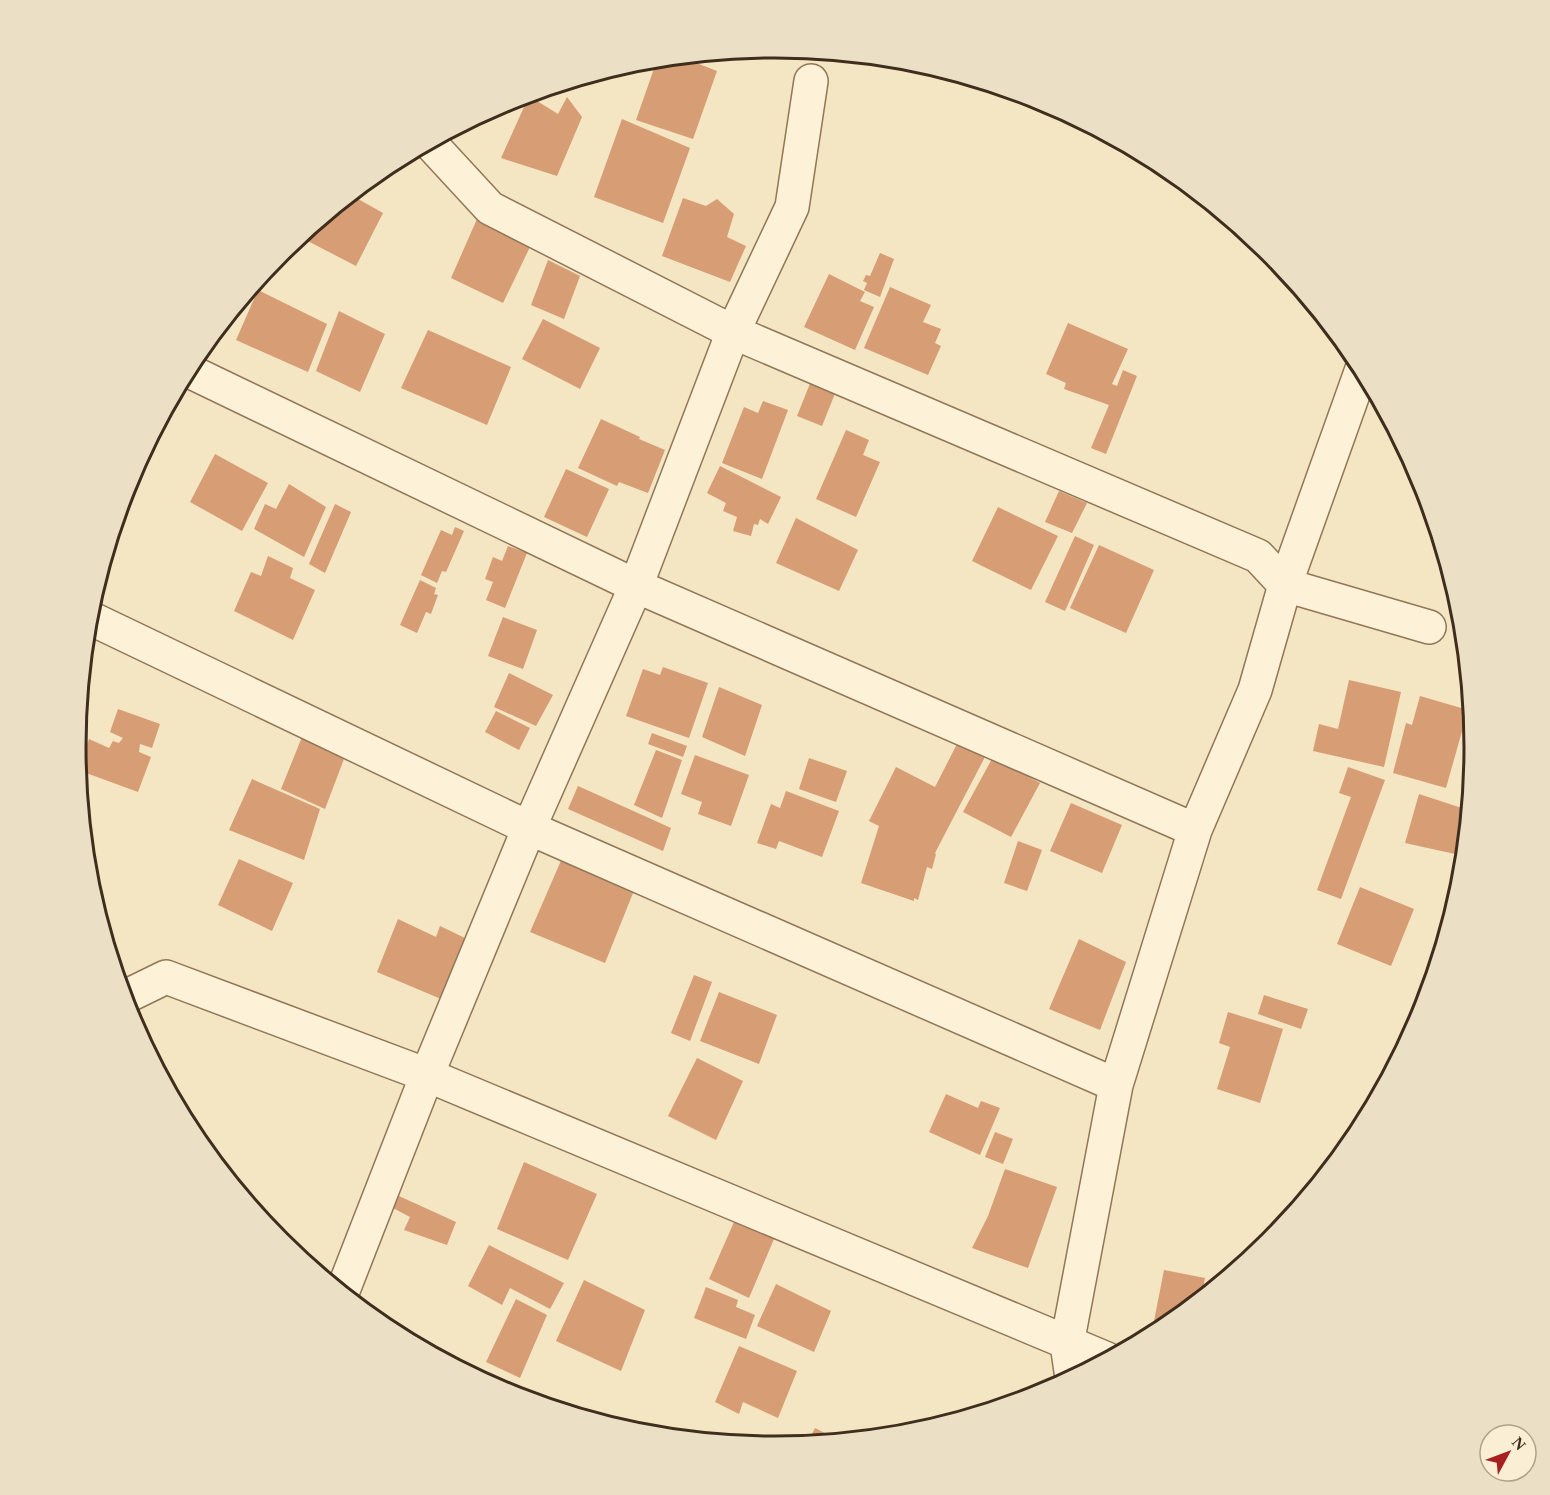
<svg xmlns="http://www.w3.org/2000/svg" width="1550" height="1495" font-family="Georgia,serif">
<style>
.building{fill:#d79d75}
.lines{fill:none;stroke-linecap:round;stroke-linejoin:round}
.street-casing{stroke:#917657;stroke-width:36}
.street{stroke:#fdf2d8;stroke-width:33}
.rim{fill:none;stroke:#3f2e1d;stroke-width:3}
</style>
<rect width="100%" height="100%" fill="#f4e5c3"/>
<!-- building -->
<path class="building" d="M681 57 717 71 693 139 636 120 657 60Z
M529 96 558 114 567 97 582 117 557 176 501 158Z
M622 119 690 148 663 223 594 197Z
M351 195 383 213 356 266 300 237Z
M683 198 706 206 717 199 734 214 727 237 746 246 730 282 662 256Z
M477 219 530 247 503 303 451 278Z
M880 253 894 259 880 297 864 290 867 283 863 281 866 275 870 276Z
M548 260 580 276 564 319 531 305Z
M829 274 865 292 860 301 874 307 855 350 804 327Z
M890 287 931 305 923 322 941 329 935 343 941 346 928 375 864 348Z
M258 290 327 324 308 372 236 340Z
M339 311 385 334 360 392 316 371Z
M543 319 600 348 580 389 522 359Z
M1068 323 1128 349 1112 384 1117 386 1123 370 1137 376 1106 454 1091 448 1109 405 1064 389 1066 383 1046 374Z
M428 330 511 367 487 425 401 388Z
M811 381 836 391 822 426 797 416Z
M175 394 178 396 139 479 131 475Z
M763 401 788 410 762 479 722 463 744 407 758 413Z
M601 419 640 437 639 439 665 450 648 493 619 482 617 486 578 468Z
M846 430 869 440 863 455 880 462 856 517 816 499Z
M215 454 268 483 242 531 190 502Z
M720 466 781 497 768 524 760 519 758 525 754 524 751 536 733 531 737 517 723 511 726 503 707 493Z
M566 469 609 489 587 537 544 517Z
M289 484 326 507 304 557 254 529 265 504 276 509Z
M1059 491 1087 503 1072 533 1045 522Z
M335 504 351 512 325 573 309 564Z
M998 507 1058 536 1031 590 972 561Z
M796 518 858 550 839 591 776 563Z
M455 527 464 531 446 572 442 571 437 583 421 575 441 530 452 535Z
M1075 536 1094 545 1065 611 1045 602Z
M1099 545 1154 570 1126 633 1070 608Z
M508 546 527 553 505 608 486 600 493 582 485 579 493 557 502 561Z
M268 556 293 568 290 578 315 590 293 640 234 611 251 572 261 576Z
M420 580 436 588 434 594 438 595 431 614 426 612 417 633 400 625Z
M503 617 537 630 523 669 488 656Z
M663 667 708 683 689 738 626 716 643 669 660 675Z
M509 673 553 695 536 726 494 707Z
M1349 680 1401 692 1384 767 1313 751 1319 724 1338 729Z
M719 687 762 705 745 756 702 737Z
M1420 696 1468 710 1446 788 1393 773 1406 723 1412 725Z
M118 709 160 724 152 748 140 744 139 752 151 757 138 792 78 770 89 739 109 748 113 741 119 743 123 738 110 732Z
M496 711 530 728 519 750 485 732Z
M652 733 687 746 683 757 648 744Z
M302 737 344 759 325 809 281 789Z
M959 740 986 755 936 851 935 854H936L932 869 927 867 918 900 914 898V901L861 883 879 826 869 821 896 767 935 787Z
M656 750 682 760 662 818 634 805Z
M695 755 749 775 731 826 698 814 702 802 681 794Z
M993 757 1040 783 1011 837 963 812Z
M809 758 847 771 836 802 799 789Z
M1348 767 1385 780 1341 899 1317 890 1351 797 1339 793Z
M252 779 320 809 304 860 229 830Z
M578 786 671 828 663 851 568 809Z
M786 791 839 811 822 857 779 841 776 849 757 843 771 804 780 808Z
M1419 794 1468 810 1464 856 1405 843Z
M1071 803 1122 825 1102 873 1050 851Z
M1018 841 1042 850 1027 891 1004 883Z
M563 856 635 888 605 963 530 932Z
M239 859 293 883 272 931 218 905Z
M1360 887 1414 909 1391 966 1337 944Z
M398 919 436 937 440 926 465 938 441 999 377 972Z
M1079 939 1126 962 1100 1030 1049 1009Z
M694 975 712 982 690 1041 671 1033Z
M719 992 777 1015 759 1064 700 1041Z
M1264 995 1308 1009 1301 1029 1258 1014Z
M1228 1012 1283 1029 1260 1103 1217 1089 1230 1047 1219 1043Z
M697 1058 743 1081 716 1140 668 1116Z
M946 1094 978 1108 981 1101 1000 1108 980 1155 929 1132Z
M995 1132 1013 1139 1003 1164 985 1157Z
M524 1162 597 1194 568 1260 497 1229Z
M1005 1169 1057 1187 1028 1268 972 1248 988 1216Z
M399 1196 456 1222 447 1245 404 1230 410 1217 393 1208Z
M734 1222 774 1239 749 1298 709 1279Z
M489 1245 564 1283 550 1309 510 1288 502 1305 468 1286Z
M1164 1270 1205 1278 1201 1298 1169 1325 1154 1321Z
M584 1280 645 1310 621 1371 556 1341Z
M776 1284 831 1311 814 1352 757 1326Z
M706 1287 738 1300 736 1307 755 1315 746 1339 694 1318Z
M516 1299 547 1315 520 1378 486 1362Z
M1154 1326 1165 1328 1152 1335Z
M739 1346 797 1371 778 1418 743 1402 739 1414 715 1402Z
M815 1428 840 1441 807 1444Z"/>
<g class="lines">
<!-- street casing -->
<g class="street-casing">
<path id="street" d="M430 143 490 208 733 332 1258 556 1285 585 1429 627
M187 370 636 586 1195 830
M88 617 529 828 1116 1085
M123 998 166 977 427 1075 1107 1359
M342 1293 427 1075 529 828 636 586 733 332 792 207 811 81
M1072 1378 1067 1344 1116 1085 1195 830 1255 690 1285 585 1362 369"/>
</g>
<!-- street -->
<use href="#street" class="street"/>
</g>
<!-- crop -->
<path d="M0 0H1550V1495H0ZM86 747a689 689 0 1 1 1378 0a689 689 0 1 1-1378 0Z" fill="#ebe0c5" fill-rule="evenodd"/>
<path class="rim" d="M86 747a689 689 0 1 1 1378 0a689 689 0 1 1-1378 0Z"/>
<!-- north arrow -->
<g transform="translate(1508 1453) rotate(49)"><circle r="28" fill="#faefd4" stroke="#afa28b" stroke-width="1.5"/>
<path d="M0-4.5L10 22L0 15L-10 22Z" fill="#a81f20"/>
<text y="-9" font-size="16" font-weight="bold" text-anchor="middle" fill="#3f2e1d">N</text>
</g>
</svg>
